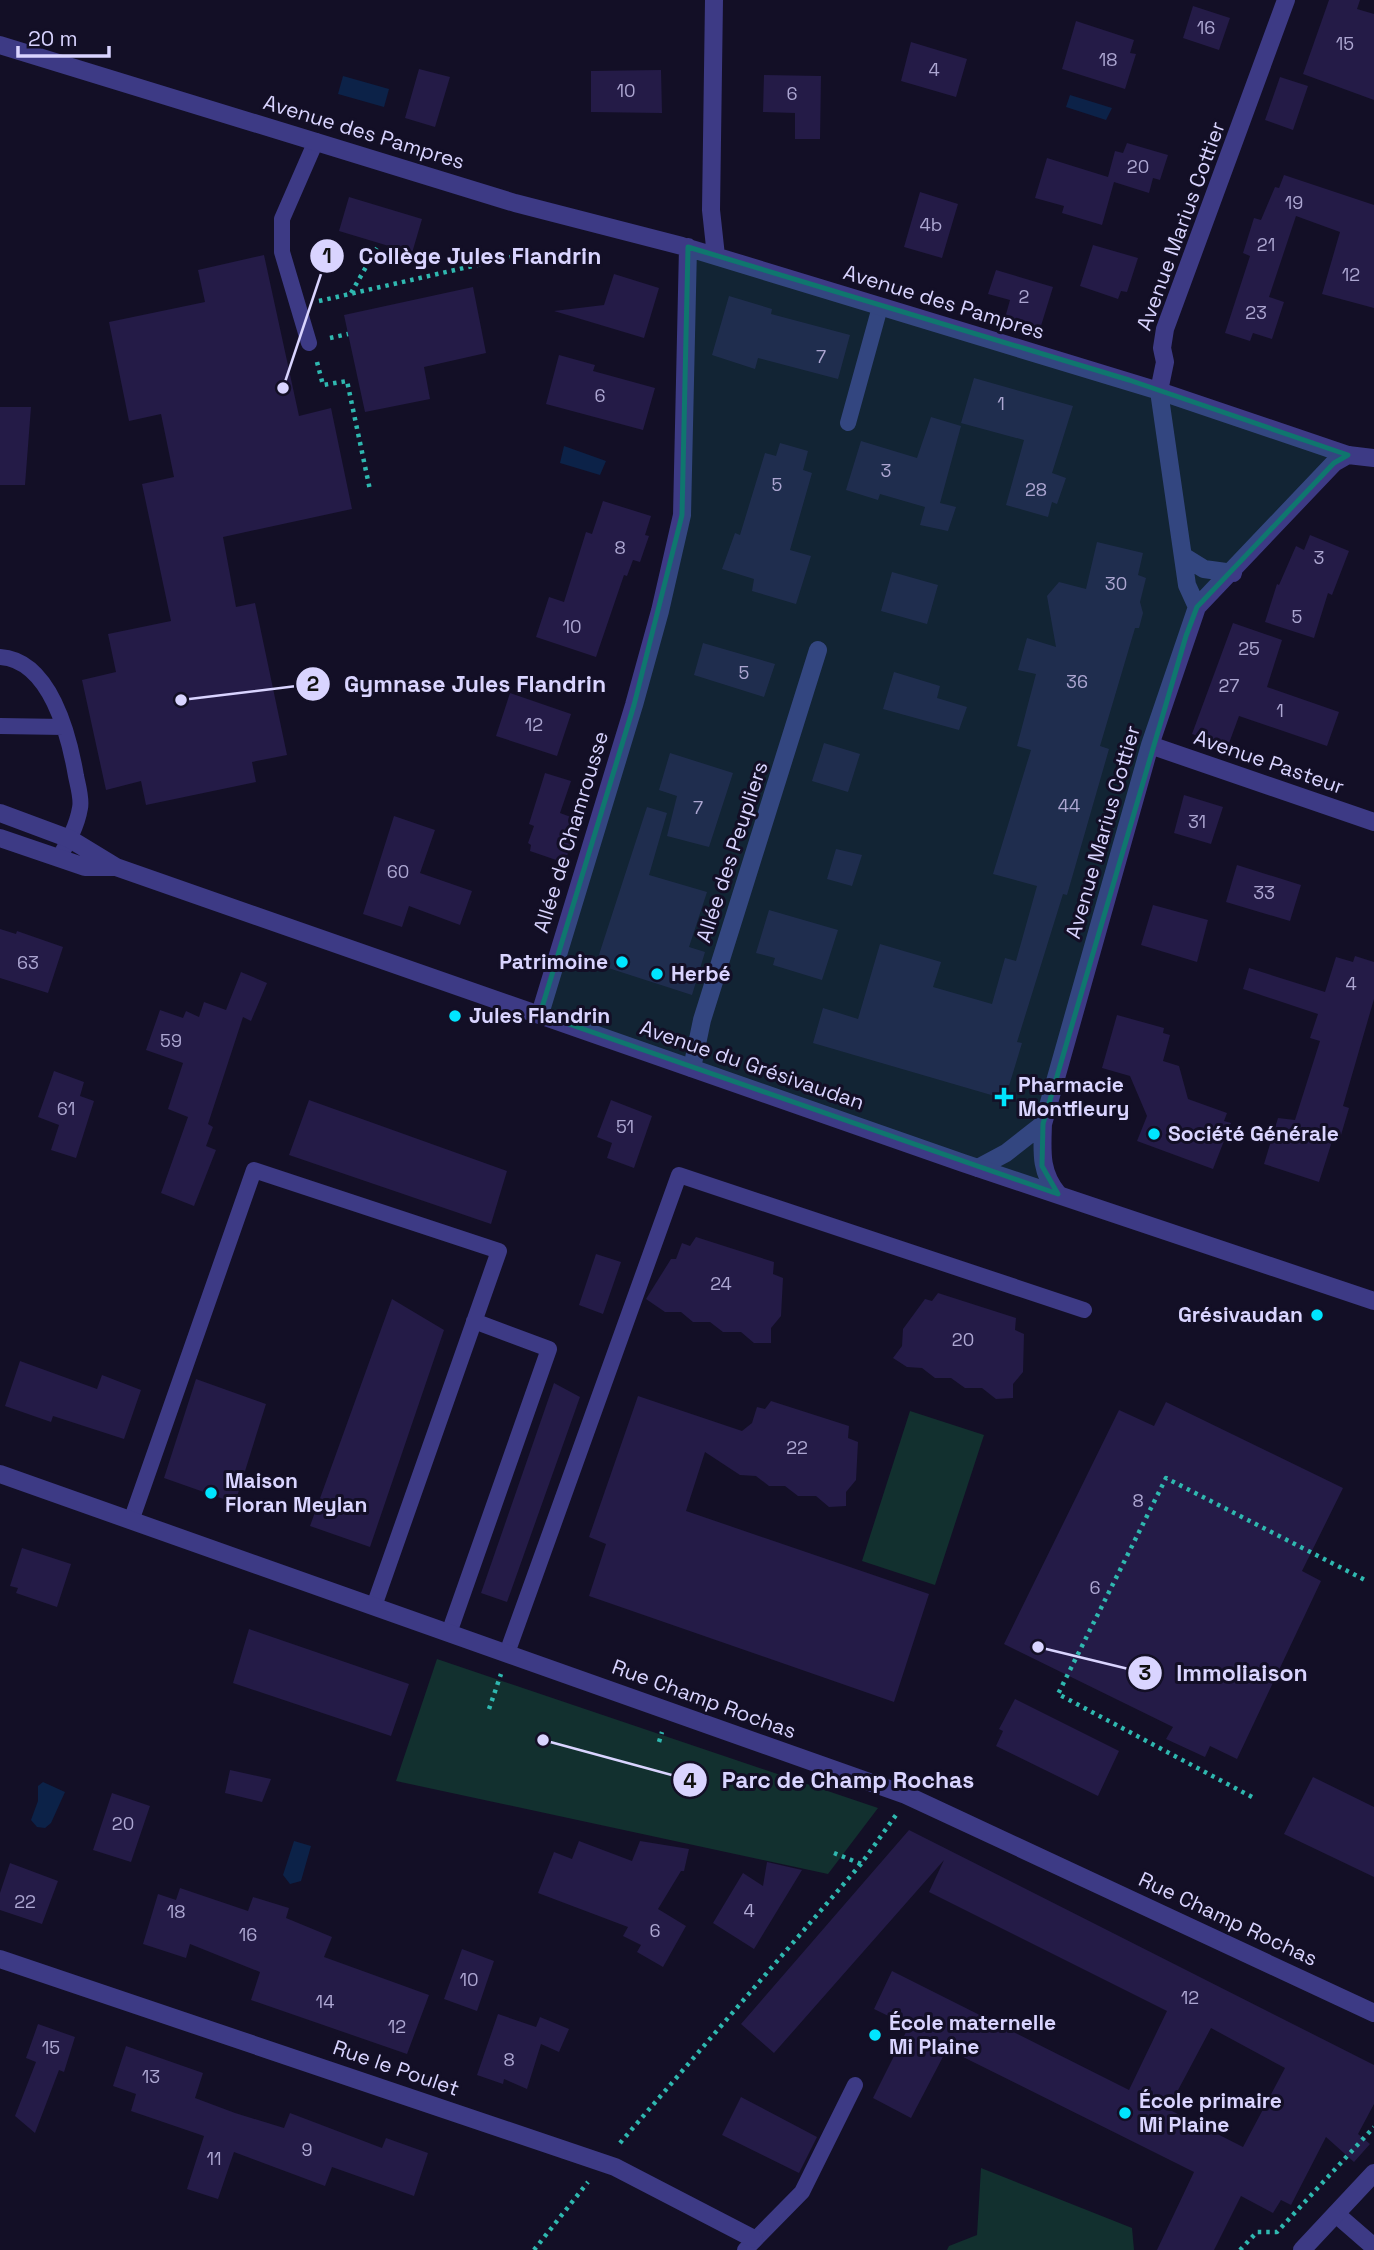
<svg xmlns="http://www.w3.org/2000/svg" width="1374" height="2250" font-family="'Space Grotesk',sans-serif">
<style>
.green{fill:#12302f}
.water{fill:#0c2248}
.building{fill:#241b47;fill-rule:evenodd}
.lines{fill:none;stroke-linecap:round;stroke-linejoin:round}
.path{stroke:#2fb8b0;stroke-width:4.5;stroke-dasharray:3.5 5;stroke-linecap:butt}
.service{stroke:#3d3a85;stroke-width:16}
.pedestrian{stroke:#3d3a85;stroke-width:18}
.minor{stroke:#3d3a85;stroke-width:18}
.tertiary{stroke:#3d3a85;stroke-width:18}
.marked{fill:#0f766e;fill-opacity:0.2;stroke:#0f766e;stroke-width:5;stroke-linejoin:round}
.poi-dot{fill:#00e5ff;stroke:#130f26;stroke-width:2.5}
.labels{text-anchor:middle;stroke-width:6;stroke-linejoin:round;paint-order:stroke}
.number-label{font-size:18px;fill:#aca6d1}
.street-label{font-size:21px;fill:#d9d4ff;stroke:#130f26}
.poi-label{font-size:21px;font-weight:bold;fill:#d9d4ff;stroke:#130f26;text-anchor:start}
.leader{fill:none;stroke:#d9d4ff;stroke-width:2.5}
.callout-dot{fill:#d9d4ff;stroke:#130f26;stroke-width:2.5}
.mark-label{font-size:21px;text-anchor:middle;font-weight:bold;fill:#111}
.callout-label{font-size:23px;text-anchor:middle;font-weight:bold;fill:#d9d4ff;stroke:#130f26;stroke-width:6;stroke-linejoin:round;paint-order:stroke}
</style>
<rect width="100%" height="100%" fill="#130f26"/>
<!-- green -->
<path class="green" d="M910 1411 984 1435 935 1585 862 1561Z
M437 1659 878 1808 828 1874 396 1781Z
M981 2168 1132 2228 1134 2250H947L949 2246 977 2235Z"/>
<!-- water -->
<path class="water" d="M343 76 389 89 384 107 338 94Z
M1070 95 1112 108 1106 120 1066 107Z
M564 446 606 461 600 475 560 463Z
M43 1782 65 1792 51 1823 45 1828 37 1827 31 1820 38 1801V1786Z
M294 1841 311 1846 301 1881 290 1884 283 1875Z"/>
<!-- building -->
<path class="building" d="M1329 0H1360L1357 9 1374 14V100L1303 74Z
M1193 6 1230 18 1219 50 1183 38Z
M1076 21 1134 40 1130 53 1136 54 1125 89 1062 69Z
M911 42 967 59 956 97 901 81Z
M419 69 450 77 435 127 405 118Z
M661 70 662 113 591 112V71Z
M764 75 821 76 820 139H795V113L763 112Z
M1280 77 1308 86 1293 130 1265 120Z
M1127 143 1168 155 1160 180 1153 178 1149 193 1114 182 1102 225 1062 213 1064 206 1035 198 1047 158 1108 177 1115 151 1123 153Z
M1284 175 1374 205V308L1322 294 1340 232 1296 216 1269 297 1284 302 1272 339 1253 333 1250 341 1225 333 1250 256 1243 253 1254 218 1261 220 1275 187 1279 188Z
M920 192 958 204 942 258 904 247Z
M349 197 422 219 412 253 339 231Z
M1093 245 1138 258 1127 292 1121 291 1118 299 1080 286Z
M264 255 299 416 331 408 352 509 223 537 236 607 255 603 287 755 252 762 256 782 146 805 141 781 106 790 82 680 116 672 108 634 171 621 142 484 174 477 161 414 129 421 109 322 205 302 198 270Z
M996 270 1053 287 1040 329 1005 318 1010 300 988 294Z
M614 274 659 288 644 338 554 311 604 305Z
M473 287 486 353 424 367 430 399 365 412 344 315Z
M729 296 772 309 771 314 850 335 838 379 758 358 755 369 712 355Z
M559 355 595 365 593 371 655 388 643 430 546 404Z
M974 378 1073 406 1052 473 1066 478 1057 504 1052 502 1048 517 1006 505 1024 440 961 423Z
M0 407H31L25 485H0Z
M931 417 961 426 940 503 956 507 948 531 920 525 925 507 880 494 878 500 846 490 861 441 917 458Z
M780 443 808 451 803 470 812 473 790 550 811 556 796 604 752 591 754 579 722 569 735 533 740 535 765 453 776 456Z
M603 501 651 516 645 535 649 536 640 562 633 560 627 576 624 575 596 657 536 637 549 597 564 602 586 532 592 534Z
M1310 535 1349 551 1332 595 1328 593 1314 638 1265 622 1277 584 1279 585 1296 546 1304 550Z
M1097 542 1143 553 1138 575 1146 578 1140 602 1143 613 1139 628H1135L1100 746 1109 749 1067 895 1063 894 1017 1042 1022 1043 1005 1099 813 1043 823 1008 858 1019 880 944 941 962 933 987 992 1004 1005 958 1016 961 1037 886 993 874 1031 750 1017 746 1036 674 1018 670 1027 638 1056 647 1047 596 1059 582 1086 589Z
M892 572 938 585 927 624 881 611Z
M1233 623 1282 640 1267 687 1339 712 1327 746 1239 716 1228 746 1192 734Z
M703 643 775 664 764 697 694 675Z
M894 672 940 686 937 698 967 707 959 730 883 709Z
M510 693 571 714 557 756 496 736Z
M824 743 860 754 848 792 812 781Z
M670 753 733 773 709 847 667 836 677 796 659 790Z
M545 773 571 781 560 813 579 820 567 856H564L562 862 530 851 531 845 528 843 534 826 529 824Z
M1184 795 1223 807 1211 844 1174 833Z
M647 807 667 813 649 875 707 892 689 947 705 952 692 995 596 964Z
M394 816 435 830 420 873 472 891 460 925 409 906 402 927 363 914Z
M836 849 862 855 852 886 827 879Z
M1237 865 1301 885 1290 921 1226 902Z
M1153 905 1208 920 1197 962 1141 945Z
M769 910 838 930 822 980 773 965 775 958 756 953Z
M0 929 16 934 17 931 63 947 48 993 0 978Z
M1355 956 1374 962V999L1343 1106 1349 1108 1341 1135 1335 1132 1319 1182 1264 1164 1278 1118 1295 1120 1320 1041 1310 1038 1318 1014 1243 989 1249 968 1325 992 1336 957 1353 962Z
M241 972 267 983 251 1021 243 1017 208 1124 213 1127 206 1146 216 1150 194 1206 161 1193 188 1117 168 1109 183 1063 146 1050 160 1010 183 1018 186 1011 199 1017 204 1002 226 1010Z
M1117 1015 1164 1028 1163 1033 1170 1035 1163 1061 1179 1066 1188 1099 1227 1113 1224 1121 1231 1123 1213 1169 1137 1141 1147 1116 1130 1076 1102 1068Z
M54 1071 84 1082 80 1096 94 1101 76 1158 51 1150 59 1125 38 1117Z
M309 1100 507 1171 491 1224 289 1155Z
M611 1100 652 1116 634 1168 607 1158 612 1143 597 1137Z
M696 1237 774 1262 773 1274 783 1278 781 1316 771 1328V1343H754L741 1332H723L710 1322H693L681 1312H665L646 1299 671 1259H676L682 1243 690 1246Z
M596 1254 621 1262 603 1314 579 1305Z
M938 1293 1016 1318 1015 1330 1024 1334 1023 1372 1013 1384V1398L996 1399 982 1388H965L951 1378H935L922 1368 907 1367 893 1358 902 1346 903 1329 925 1299 932 1301Z
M392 1299 444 1330 370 1547 310 1526Z
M20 1361 97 1389 102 1375 141 1390 124 1439 53 1416 51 1422 5 1406Z
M196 1379 266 1404 235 1503 164 1478Z
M554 1383 580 1397 507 1602 481 1593Z
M638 1396 742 1431 752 1423 757 1407 765 1409 771 1401 849 1426 848 1438 858 1442 856 1480 846 1492V1506L829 1507 816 1496H798L785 1486H769L756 1476 740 1475 705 1452 686 1511 929 1594 894 1702 589 1596 606 1544 589 1537Z
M1166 1402 1343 1488 1302 1571 1321 1581 1237 1759 1210 1746 1205 1757 1166 1739 1173 1727 1004 1644 1119 1410 1154 1426Z
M22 1548 71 1564 57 1607 16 1593 18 1588 10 1586Z
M249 1629 409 1684 391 1736 233 1683Z
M1015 1699 1119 1751 1098 1796 996 1746 1003 1731 999 1729Z
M230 1770 271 1779 262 1802 225 1793Z
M1313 1777 1374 1807V1877L1284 1834Z
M112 1793 150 1806 131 1862 93 1850Z
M909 1830 1374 2065V2104L1358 2134 1370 2144 1354 2162 1326 2137 1291 2205 1281 2200 1273 2213 1241 2196 1214 2250H1157L1194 2172 947 2049 911 2118 873 2098 909 2026 874 2009 892 1971 1129 2090 1167 2011 929 1892 944 1860 774 2053 741 2024ZM1211 2028 1285 2068 1243 2147 1168 2109Z
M579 1841 632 1861 640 1841 689 1849 684 1871H681L658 1909 686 1926 663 1967 637 1952 641 1945 623 1936 628 1927 538 1893 554 1852 572 1859Z
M767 1862 802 1870 754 1949 713 1923 743 1873 763 1886Z
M10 1863 58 1881 42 1924 0 1910V1893Z
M180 1888 248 1911 253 1897 289 1908 286 1918 332 1937 324 1957 429 1995 407 2054 251 2000 260 1972 190 1944 186 1958 143 1944 158 1894 176 1900Z
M462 1949 494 1961 477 2011 444 1999Z
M498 2014 536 2027 540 2017 569 2029 559 2052 541 2044 527 2089 504 2079 503 2084 477 2075Z
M38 2024 75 2037 64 2072 59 2070 35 2133 15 2116 36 2062 26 2058Z
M126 2046 203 2073 195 2098 235 2113 284 2128 290 2113 382 2148 386 2138 428 2153 414 2196 332 2167 325 2186 234 2152 218 2199 187 2189 204 2136 131 2111 136 2094 113 2086Z
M741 2097 817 2137 799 2173 722 2135Z"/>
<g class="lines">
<!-- path -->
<path class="path" d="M351 293 377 248
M319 301 512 257
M330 338 348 334
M317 362 323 385 347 381 370 490
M489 1709 501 1674
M659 1742 662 1732
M1252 1797 1058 1694 1166 1478 1365 1580
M834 1853 861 1864
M620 2143 861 1864 896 1815
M534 2250 588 2182
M1240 2250 1257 2232H1277L1374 2127"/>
<!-- service -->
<path class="service" d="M309 343 282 252V219L316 141
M848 423 880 307
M0 657C50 660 69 735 76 776 78 786 82 799 80 808 77 826 68 842 59 858
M0 726 64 727
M131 1521 254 1170 499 1251 374 1606
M449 1633 549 1349 474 1321
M507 1653 679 1175 1084 1310
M745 2250 802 2192 855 2085"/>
<!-- pedestrian -->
<path class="pedestrian" d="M1159 391 1348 455"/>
<!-- minor -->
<path class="minor" d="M714 0 711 210 716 256
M0 45 515 203 682 246 1159 391
M1183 556 1204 569 1233 573
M1197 607 1334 463 1348 455 1374 458
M1150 745 1374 822
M540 1014 634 705 660 611 682 515 688 247
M692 1068 702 1020 818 650
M978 1168 1006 1153 1043 1124
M1058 1194C1040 1172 1042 1152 1043 1124L1150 745 1197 607 1187 585 1159 391 1165 362 1162 348 1165 329 1286 0
M0 1474 906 1795 1374 2013
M0 1959 615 2167 754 2239
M1336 2214 1374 2247"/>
<!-- tertiary -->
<path class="tertiary" d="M0 813 70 839 116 867 963 1163 1374 1301
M0 838 85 867H116
M1302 2250 1374 2173"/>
</g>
<!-- marked area -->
<path class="marked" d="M688 247 1129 380 1348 455 1334 463 1197 607 1186 636 1043 1124 1042 1166 1058 1194 540 1014 634 705 682 515Z"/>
<!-- markers -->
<g class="poi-dot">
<circle cx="622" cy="962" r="7"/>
<circle cx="657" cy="974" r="7"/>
<circle cx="455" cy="1016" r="7"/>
<path d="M1000.5 1086.5h7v7h7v7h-7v7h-7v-7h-7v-7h7z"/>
<circle cx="1154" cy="1134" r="7"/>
<circle cx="1317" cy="1315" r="7"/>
<circle cx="211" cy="1493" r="7"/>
<circle cx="875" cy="2035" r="7"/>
<circle cx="1125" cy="2113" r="7"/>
</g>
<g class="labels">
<!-- number labels -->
<g class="number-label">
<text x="1206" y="34">16</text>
<text x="1345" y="50">15</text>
<text x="1108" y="66">18</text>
<text x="934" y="76">4</text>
<text x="626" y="97">10</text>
<text x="792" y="100">6</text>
<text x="1138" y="173">20</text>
<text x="1294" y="209">19</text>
<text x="931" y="231">4b</text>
<text x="1266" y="251">21</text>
<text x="1351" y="281">12</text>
<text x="1024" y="303">2</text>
<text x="1256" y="319">23</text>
<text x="821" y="363">7</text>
<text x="600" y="402">6</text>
<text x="1001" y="410">1</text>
<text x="886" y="477">3</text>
<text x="777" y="491">5</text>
<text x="1036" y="496">28</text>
<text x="620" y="554">8</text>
<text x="1319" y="564">3</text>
<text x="1116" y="590">30</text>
<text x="1297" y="623">5</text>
<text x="572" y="633">10</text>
<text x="1249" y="655">25</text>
<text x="744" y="679">5</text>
<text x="1077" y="688">36</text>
<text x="1229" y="692">27</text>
<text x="1280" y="717">1</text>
<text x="534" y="731">12</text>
<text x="1069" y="812">44</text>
<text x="698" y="814">7</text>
<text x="1197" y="828">31</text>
<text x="398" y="878">60</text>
<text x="1264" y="899">33</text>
<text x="28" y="969">63</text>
<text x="1351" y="990">4</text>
<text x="171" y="1047">59</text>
<text x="66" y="1115">61</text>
<text x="625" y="1133">51</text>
<text x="721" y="1290">24</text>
<text x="963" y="1346">20</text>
<text x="797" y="1454">22</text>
<text x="1138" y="1507">8</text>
<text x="1095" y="1594">6</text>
<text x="123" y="1830">20</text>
<text x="25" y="1908">22</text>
<text x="749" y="1917">4</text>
<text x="176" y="1918">18</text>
<text x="655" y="1937">6</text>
<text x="248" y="1941">16</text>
<text x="469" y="1986">10</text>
<text x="1190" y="2004">12</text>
<text x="325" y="2008">14</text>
<text x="397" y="2033">12</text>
<text x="51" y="2054">15</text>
<text x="509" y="2066">8</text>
<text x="151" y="2083">13</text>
<text x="307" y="2156">9</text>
<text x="214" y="2165">11</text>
</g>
<!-- street labels -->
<g class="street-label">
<text transform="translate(364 132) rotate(17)" y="7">Avenue des Pampres</text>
<text transform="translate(1181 226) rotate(-70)" y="7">Avenue Marius Cottier</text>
<text transform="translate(944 302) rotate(17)" y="7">Avenue des Pampres</text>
<text transform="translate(1269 762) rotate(19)" y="7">Avenue Pasteur</text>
<text transform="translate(571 832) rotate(-73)" y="7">Allée de Chamrousse</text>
<text transform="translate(1103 832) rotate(-74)" y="7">Avenue Marius Cottier</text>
<text transform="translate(732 852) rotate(-72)" y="7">Allée des Peupliers</text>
<text transform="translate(752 1065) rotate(19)" y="7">Avenue du Grésivaudan</text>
<text transform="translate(704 1699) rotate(20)" y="7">Rue Champ Rochas</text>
<text transform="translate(1228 1919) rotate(25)" y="7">Rue Champ Rochas</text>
<text transform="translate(396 2068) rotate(19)" y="7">Rue le Poulet</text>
</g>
<!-- poi labels -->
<g class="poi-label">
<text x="608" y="969" text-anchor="end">Patrimoine</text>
<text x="671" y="981">Herbé</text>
<text x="469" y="1023">Jules Flandrin</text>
<text x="1018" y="1092">Pharmacie<tspan x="1018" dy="24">Montfleury</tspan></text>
<text x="1168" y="1141">Société Générale</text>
<text x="1303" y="1322" text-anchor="end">Grésivaudan</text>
<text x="225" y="1488">Maison<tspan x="225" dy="24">Floran Meylan</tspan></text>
<text x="889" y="2030">École maternelle<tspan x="889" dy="24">Mi Plaine</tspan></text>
<text x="1139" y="2108">École primaire<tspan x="1139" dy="24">Mi Plaine</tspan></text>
</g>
</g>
<!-- callouts -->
<path class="leader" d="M283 388L327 256M181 700L313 684M1038 1647L1145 1673M543 1740L690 1780"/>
<g class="callout-dot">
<circle cx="283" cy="388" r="7"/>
<circle cx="181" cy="700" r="7"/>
<circle cx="1038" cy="1647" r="7"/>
<circle cx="543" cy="1740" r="7"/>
<circle cx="327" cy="256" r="18"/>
<circle cx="313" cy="684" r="18"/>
<circle cx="1145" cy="1673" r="18"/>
<circle cx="690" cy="1780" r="18"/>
</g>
<g class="mark-label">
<text x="327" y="263">1</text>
<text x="313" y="691">2</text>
<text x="1145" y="1680">3</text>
<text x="690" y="1788">4</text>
</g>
<g class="callout-label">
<text x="480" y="264">Collège Jules Flandrin</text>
<text x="475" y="692">Gymnase Jules Flandrin</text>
<text x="1242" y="1681">Immoliaison</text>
<text x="848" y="1788">Parc de Champ Rochas</text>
</g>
<!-- scale -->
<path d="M18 46v10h91v-10" fill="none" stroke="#d9d4ff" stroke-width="3.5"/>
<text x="28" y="46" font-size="21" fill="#d9d4ff" stroke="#130f26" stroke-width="5" paint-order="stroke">20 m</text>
</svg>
